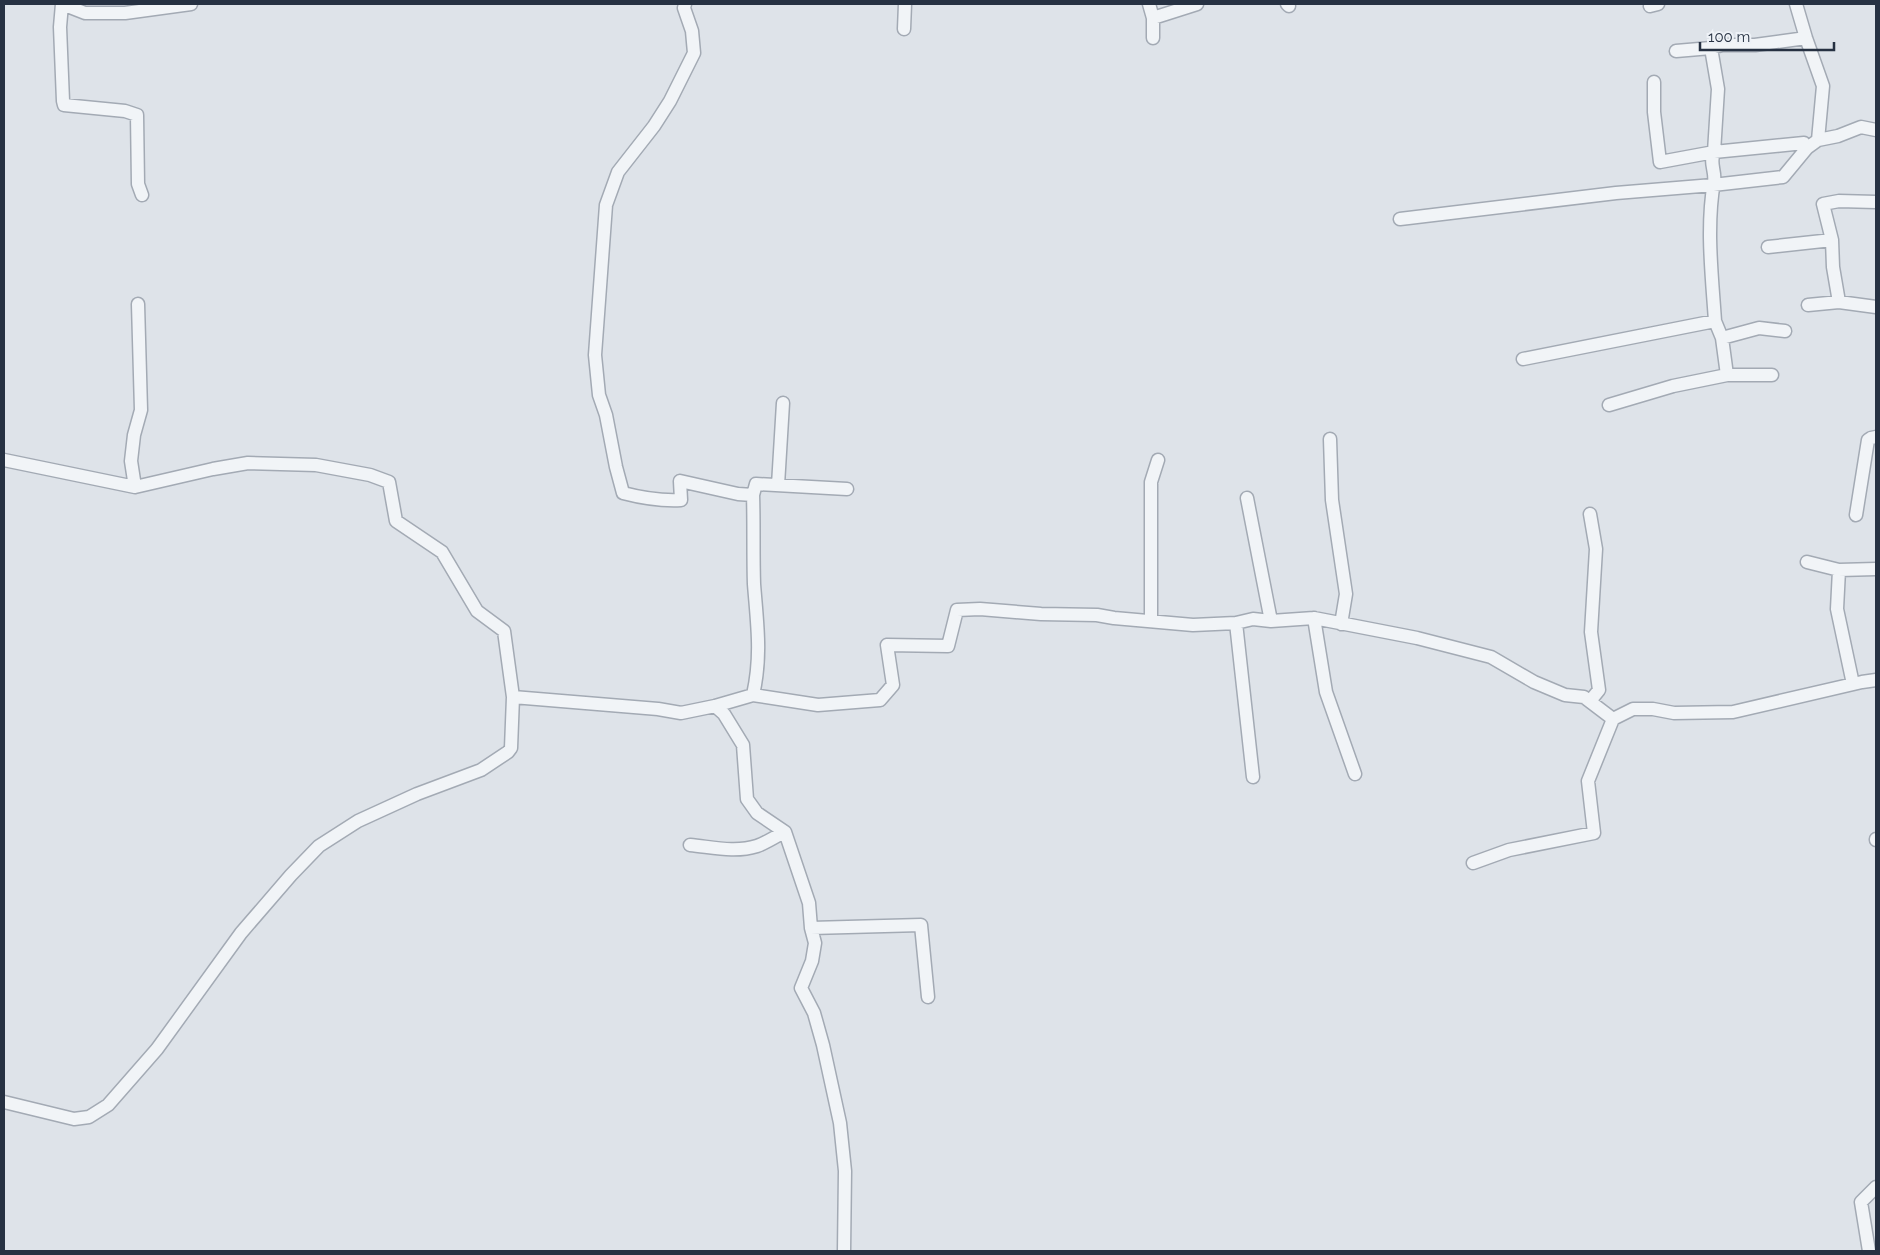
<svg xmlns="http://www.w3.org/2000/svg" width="1880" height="1255" font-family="Raleway,sans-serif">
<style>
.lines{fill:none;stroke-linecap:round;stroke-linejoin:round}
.minor-casing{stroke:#a3aab4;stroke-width:15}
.minor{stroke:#f1f4f7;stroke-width:12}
</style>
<rect width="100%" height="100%" fill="#dee3e9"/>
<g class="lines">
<!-- minor casing -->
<g class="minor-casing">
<path id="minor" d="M62 4 60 27 63 101 64 105 125 111 137 115 138 184 142 195
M62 4 85 13H125L191 4
M685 4 684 8 692 31 694 53 670 101 654 126 618 172 606 205 595 355 599 395 606 415 616 467 623 493C642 498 661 501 681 500L680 481 738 494 753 495C754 524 753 554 754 584 757 623 762 655 753 695
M1149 4 1153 18V38
M1287 4 1289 6
M1796 4 1806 38 1823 86 1818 140
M1650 6 1658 4
M1153 18 1197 4
M904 29 905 4
M1711 48 1718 89 1714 152C1709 164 1716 171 1714 182 1706 227 1712 276 1715 321
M1676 51 1711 48 1722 45H1755L1806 38
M1654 82V112L1660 162 1714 152 1804 143 1807 148
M1400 219 1616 193 1713 185 1783 177 1807 148 1818 140 1838 136 1861 127 1876 130
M1768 247 1832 240
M1839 302 1833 267 1832 240 1823 204 1839 201 1876 202
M1808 305 1839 302 1876 307
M1722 338 1759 328 1785 331
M1523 359 1715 321 1722 338 1727 375
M1609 405 1673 386 1727 375H1772
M1330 439 1332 500 1346 594 1341 624
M4 460 135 487 213 469 248 463 316 465 370 475 389 482 396 521 442 552 477 611 504 631 513 697 658 709 681 713 715 706 753 695 818 705 880 700 893 685 887 645 948 646 957 610 980 609 1041 614 1097 615 1114 618 1193 625 1236 623 1253 619 1271 621 1314 618 1417 638 1491 657 1534 682 1565 695 1584 697 1613 719 1633 709H1653L1674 713 1733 712 1862 682 1876 680
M778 485 783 403
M135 487 131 461 134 435 141 410 138 304
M753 495 756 484 847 489
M1247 498 1271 621
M1856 515 1868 440 1871 438 1876 437
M1807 562 1839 570 1876 569
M1839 570 1837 609 1853 684
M1314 618 1326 692 1355 774
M1151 621V482L1158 460
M1236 623 1253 777
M1590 701 1599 690 1591 632 1596 549 1590 514
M715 706 724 714 743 745 747 799 757 813 785 832 809 903 811 928 815 943 812 961 801 988 814 1013 823 1045 840 1123 845 1171 844 1251
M1876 839V840
M690 845C712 847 735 853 757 846 766 843 776 836 785 832
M1473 863 1509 850 1594 833 1588 781 1613 719
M811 928 921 925 928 997
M4 1102 74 1119 89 1117 108 1105 157 1049 241 933 291 875 319 846 358 821 417 794 481 770 508 752 511 748 513 697
M1869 1251 1861 1202 1876 1187"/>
</g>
<!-- minor -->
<use href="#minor" class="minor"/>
</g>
<!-- border -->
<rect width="1880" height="1255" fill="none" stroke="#263142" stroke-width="10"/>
<!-- scale -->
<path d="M1700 42v8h134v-8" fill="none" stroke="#263142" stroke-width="2.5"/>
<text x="1708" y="42" font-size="15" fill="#263142" stroke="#eef2f7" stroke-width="4" paint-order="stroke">100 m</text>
</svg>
